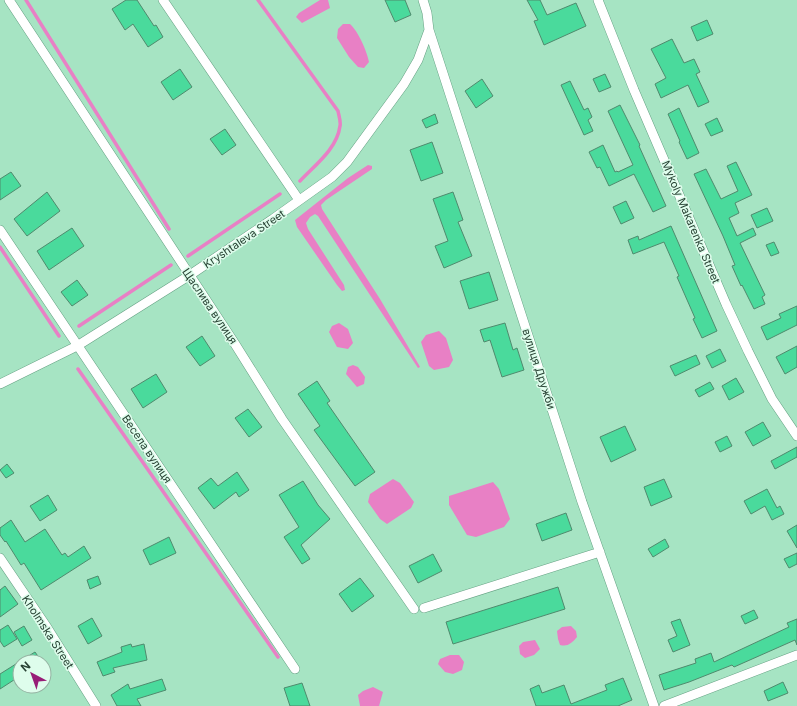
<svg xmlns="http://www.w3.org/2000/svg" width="797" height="706" viewBox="0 0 797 706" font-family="Inter,sans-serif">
<rect width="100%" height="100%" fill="#a6e4c3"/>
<path fill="#e880c5" d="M320,0H328L330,8L302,23L296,17L299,13Z
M343,24H350C358,31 367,51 369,62L364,68L358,67L349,57L337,38L338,29Z
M368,165L372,166V169L326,200L321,205L322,209L380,299L419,365L420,367L418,368L318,216L315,214L310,217L306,223L308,229L344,285L345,290L342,291L337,285L297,227L295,220L348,178Z
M339,323L348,329L353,343L348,349L337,347L329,332L332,326Z
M439,331L446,338L453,360L449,367L434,370L429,366L421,342L426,335Z
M353,365L358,367L365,377L364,384L357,387L346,374L348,367Z
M393,479L400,483L414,502L411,508L387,524L380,519L368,502L370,494Z
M493,482L499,489L510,519L504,527L476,537L467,535L449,505V496Z
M571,626L576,631L577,637C572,643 568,647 560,645L558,639L557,631L562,627Z
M535,640L540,649L534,655L525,658L520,654L519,646L523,642Z
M450,655H459L464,662L462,670L453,674L445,672L438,664L440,659Z
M373,687L383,692L379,706H360L358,695L363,691Z"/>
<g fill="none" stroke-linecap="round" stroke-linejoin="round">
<path stroke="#e880c5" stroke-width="3.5" d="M26,0L169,229
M258,0L338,111C339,116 341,122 340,126C337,149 315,165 300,181
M0,247L59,336
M188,256L280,194
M79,326L171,265
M78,369L278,657"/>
</g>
<path fill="#4ada9c" stroke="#4f8a6d" d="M126,0H137L154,26L156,25L163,37L148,47L133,24L125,30L112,9Z
M385,0H405L411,15L395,22Z
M527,0H540L547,15L576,3L586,26L544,45L534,21L538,20Z
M707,20L713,34L697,41L691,27Z
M672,39L684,63L694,59L700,72L696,74L709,102L698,107L688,85L661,98L655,84L666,78L651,49Z
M180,69L192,87L173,100L161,82Z
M605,74L611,87L599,92L593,79Z
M482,79L493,96L476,108L465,91Z
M570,81L584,110L588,108L592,117L588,120L593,131L584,135L561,85Z
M620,105L640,145L639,146L666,206L653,212L634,174L609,186L600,167L597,168L589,152L603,145L615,172L617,171L618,172L633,165L608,111Z
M679,108L699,153L687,159L679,142L680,141L668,114Z
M435,114L438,123L426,128L422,120Z
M717,118L723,131L711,136L705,124Z
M225,129L236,145L222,155L210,139Z
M432,142L443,173L421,181L410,150Z
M736,162L752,195L735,203L739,213L729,218L737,236L753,228L756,235L740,243L765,295L762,297L765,304L754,309L742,285L741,286L732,266L735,265L723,236L694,174L706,169L721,199L738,191L727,166Z
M11,172L21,186L0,200V179Z
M47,192L60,211L27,236L14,219Z
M453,192L463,220L458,222L472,256L444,268L435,246L448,241L433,199Z
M626,201L634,218L621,224L613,207Z
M767,208L773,221L757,228L751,215Z
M671,226L717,331L702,338L693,319L695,318L677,277L679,276L664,242L633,254L628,240L638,236L639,240Z
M72,228L84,246L49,270L37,251Z
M774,242L779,253L771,256L766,245Z
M489,272L498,300L469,309L460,281Z
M77,280L88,295L72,306L61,292Z
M797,306V325L767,340L761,327L781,318L779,314Z
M505,323L513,350L517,348L524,370L502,377L490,340L484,342L480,330Z
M202,336L215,356L200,366L186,347Z
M797,346V367L785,374L776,357Z
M720,349L726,361L712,368L706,356Z
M696,355L700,364L675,376L670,366Z
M156,374L167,392L143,408L131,389Z
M736,378L744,392L729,400L722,386Z
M317,381L330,401L327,403L375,472L355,486L314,430L320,426L298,394Z
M710,382L714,389L699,397L695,390Z
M248,409L262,427L249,437L235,418Z
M763,422L771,436L753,446L745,432Z
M625,426L636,450L611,462L600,437Z
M727,436L732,446L720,452L715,442Z
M797,447V457L775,469L771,461Z
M7,464L14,473L6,478L0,470Z
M237,472L249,490L239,497L236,492L214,509L198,488L211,478L218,486Z
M664,479L672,497L651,506L644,487Z
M303,481L318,505L330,519L301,545L310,559L302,564L284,537L299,527L279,495Z
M767,489L777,508L780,506L784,514L772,520L765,506L751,514L744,501Z
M48,495L57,510L40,521L30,506Z
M566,513L572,530L542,541L536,524Z
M11,520L25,542L45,529L62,555L65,553L68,557L84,546L91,558L41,590L24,563L21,565L6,541L5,542L0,535V528Z
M797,525V548L787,531Z
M169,537L176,553L150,565L143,550Z
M665,539L669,547L653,557L648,549Z
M797,553V564L789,568L784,559Z
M433,554L442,571L418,583L409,566Z
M98,576L101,584L90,589L87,580Z
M360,578L374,596L352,612L339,594Z
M5,586L18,604L0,617V590Z
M558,587L565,609L453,644L446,622Z
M754,610L758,618L745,624L741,616Z
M92,618L102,636L88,644L78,626Z
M680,619L690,645L673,652L668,640L677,636L671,622Z
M797,619V645L795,640L734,667L732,665L689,682L664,690L659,675L696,663L695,659L711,653L714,662L789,627L787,623Z
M8,625L17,639L4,647L0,641V630Z
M24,626L32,640L22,646L14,632Z
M131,644L132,647L144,644L147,660L113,668L115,672L103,676L97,662L122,652L121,647Z
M35,652L42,662H20V676L0,689V674Z
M623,678L632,700L618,706H536L530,689L539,685L542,693L564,685L571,704L607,690L605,685Z
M162,679L166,690L137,699L141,706H117L111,695L128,684L130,689Z
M783,682L788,693L768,701L764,691Z
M302,683L310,706H290L284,688Z"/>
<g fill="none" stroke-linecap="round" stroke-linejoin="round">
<defs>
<path id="street" d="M9,0L235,344L282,419L414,609
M163,0L299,200
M423,0L427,13L429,30L582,502L654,706
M598,0L634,90L726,304L748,351L772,399L797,436
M0,230L295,669
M0,384L77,346L190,275L273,219L332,177L347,162L404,84L418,60L429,30
M0,558L46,626L96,706
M424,608L600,552
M664,706L797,655"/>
</defs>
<use href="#street" stroke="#65a183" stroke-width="10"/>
<use href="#street" stroke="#fff" stroke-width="9"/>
</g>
<g text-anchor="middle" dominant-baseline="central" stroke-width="3" stroke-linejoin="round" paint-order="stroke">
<g font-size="11" fill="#284234" stroke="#defdec">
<text transform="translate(691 222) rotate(67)">Mykoly Makarenka Street</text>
<text transform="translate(244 239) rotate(-34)">Kryshtaleva Street</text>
<text transform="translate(210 306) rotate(56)">Щаслива вулиця</text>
<text transform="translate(539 369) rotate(72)">вулиця Дружби</text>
<text transform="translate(147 449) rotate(56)">Весела вулиця</text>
<text transform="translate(48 632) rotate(57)">Kholmska Street</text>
</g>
</g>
<g transform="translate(32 674) rotate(319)"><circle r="19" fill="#defdec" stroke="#95b2a2"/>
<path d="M0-3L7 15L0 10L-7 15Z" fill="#971d77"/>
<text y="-6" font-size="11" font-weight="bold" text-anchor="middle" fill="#284234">N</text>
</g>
</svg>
